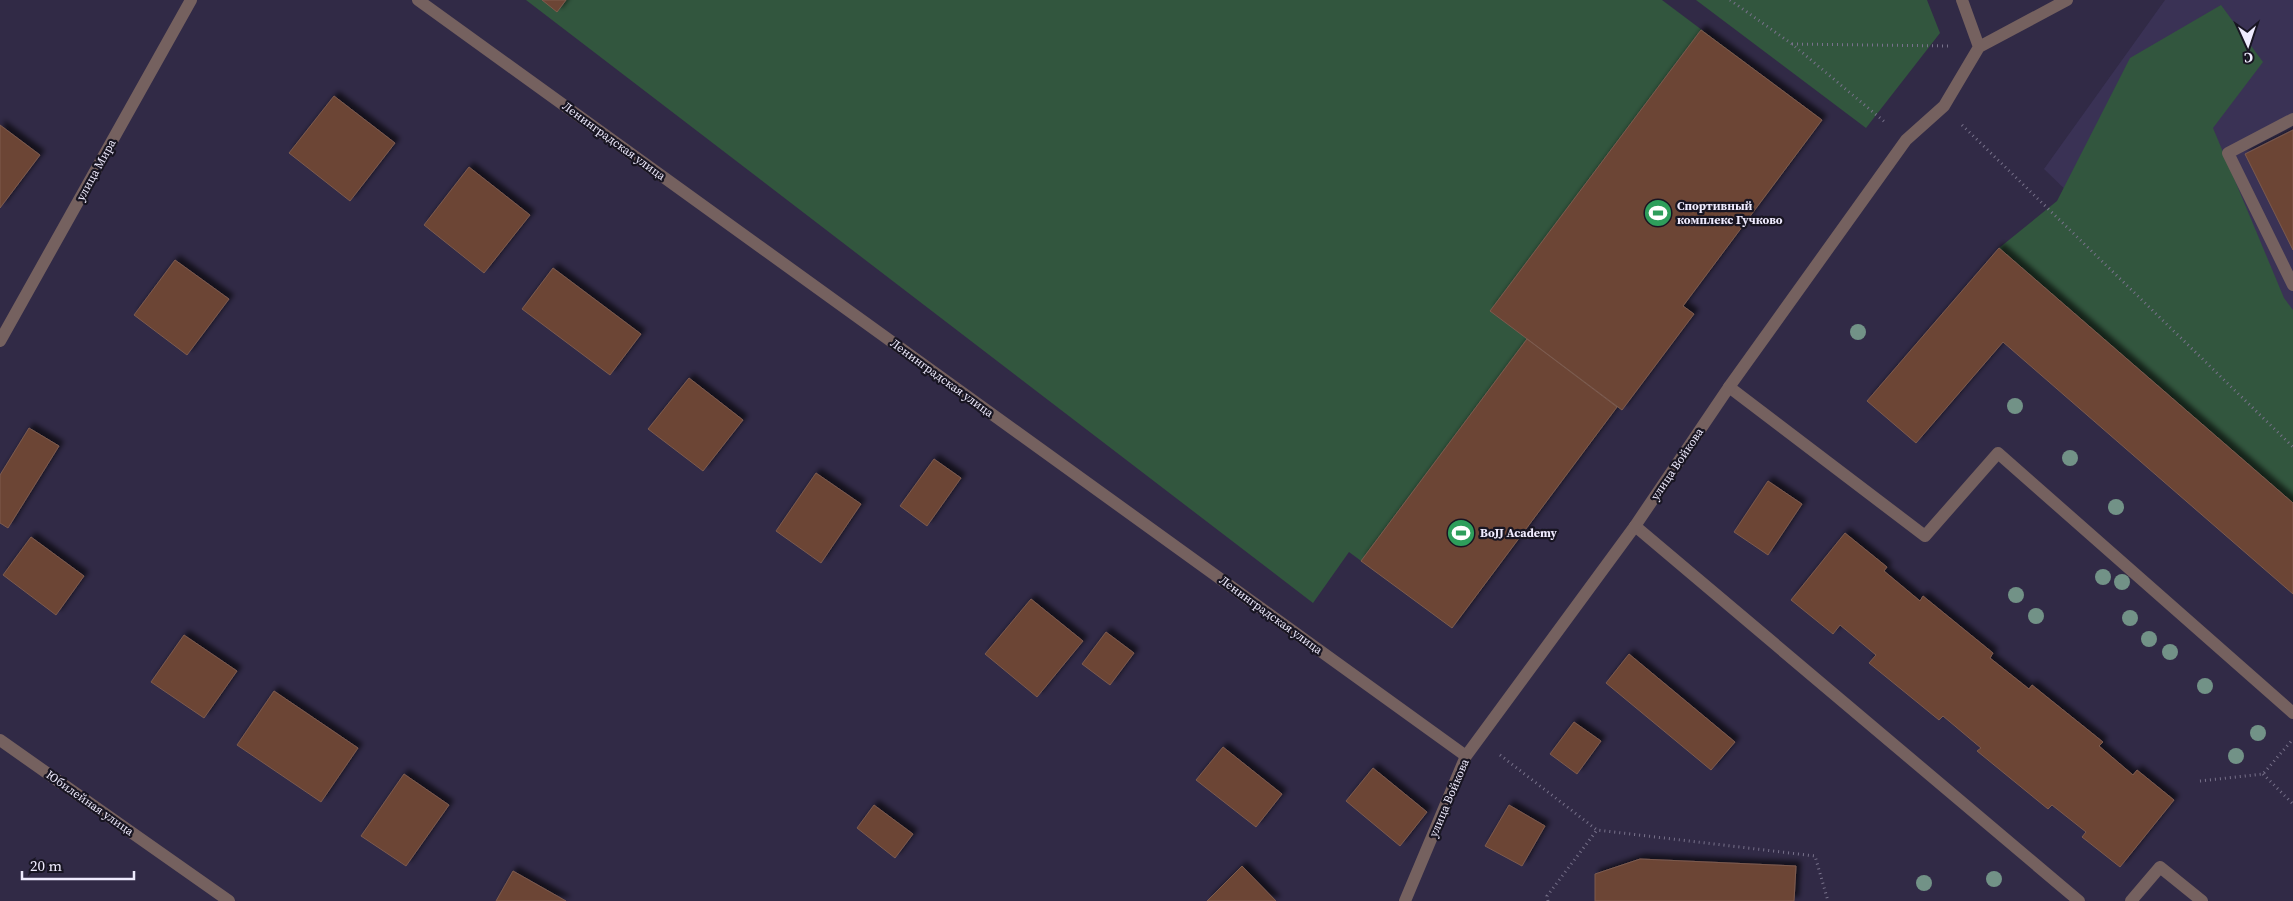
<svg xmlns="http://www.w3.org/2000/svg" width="2293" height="901" viewBox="0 0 2293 901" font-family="'Source Serif 4',serif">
<defs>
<filter id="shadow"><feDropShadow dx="4.5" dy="-4.5" stdDeviation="2.5" flood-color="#0009"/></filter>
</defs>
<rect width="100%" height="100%" fill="#312a46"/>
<path fill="#3a3255" d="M2165,0H2293V410L2044,169Z"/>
<path fill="#32563e" d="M526,0H1662L1822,120L1683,306L1622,410L1617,407L1452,628L1349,552L1313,603Z
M1696,0H1927L1940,33L1866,128Z
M2221,5L2263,62L2213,128L2284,298L2293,310V503L1999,248L2057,201L2130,58Z"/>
<path fill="#6c4435" stroke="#7d5b4e" filter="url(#shadow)" d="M542,0H566L557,12Z
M1701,30L1822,120L1683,306L1694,314L1622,410L1490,311Z
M334,96L395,143L350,201L289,153Z
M0,125L40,155L0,208Z
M2293,130V250L2245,154Z
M469,167L530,215L484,273L424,225Z
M1999,248L2293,503V594L2003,342L1916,443L1867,401Z
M175,260L229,299L187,355L134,315Z
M553,268L641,334L610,375L522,309Z
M1527,339L1617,407L1452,628L1361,561Z
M689,378L743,420L703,471L648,429Z
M29,428L59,446L8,528L0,523V475Z
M934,459L961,478L927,526L900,506Z
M816,473L861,504L821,563L776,531Z
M1768,481L1802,504L1768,555L1734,532Z
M1845,533L1887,567L1884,571L1920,601L1923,596L1993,653L1990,658L2029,689L2032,685L2103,742L2099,746L2133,775L2137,770L2174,800L2120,867L2082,837L2086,832L2052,805L2048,809L1977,751L1981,748L1943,716L1939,720L1869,663L1876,655L1840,625L1833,634L1791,600Z
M31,537L84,576L56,615L3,575Z
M1031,599L1083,641L1037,697L985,654Z
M1106,632L1134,653L1110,685L1082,664Z
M184,635L237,671L204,718L151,682Z
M1629,654L1735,742L1711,770L1606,683Z
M274,691L358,748L321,802L237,745Z
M1574,722L1601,741L1577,774L1550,754Z
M1223,747L1282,794L1256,827L1196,780Z
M1373,768L1427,812L1400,846L1346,801Z
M404,774L449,805L406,866L361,836Z
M874,805L913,834L895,858L857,828Z
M1509,805L1545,826L1522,866L1485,846Z
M1640,859L1796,866L1794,901H1595V874Z
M1242,866L1276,901H1207Z
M513,871L566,901H496Z"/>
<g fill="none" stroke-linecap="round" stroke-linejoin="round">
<path stroke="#78728b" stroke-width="3" stroke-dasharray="1 4" stroke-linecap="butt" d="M1730,0L1792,44L1886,123
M1792,44L1949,46
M1962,125L2293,447
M1500,755L1597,830L1815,856L1828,901
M2263,774L2293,804
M2200,781L2263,774L2293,739
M1548,901L1547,896L1597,830"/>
<path stroke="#75615f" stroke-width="12" d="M2293,119L2228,153L2293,285
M1729,387L1925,536L1998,453L2293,713
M1635,526L2079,901
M2131,901L2160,867L2202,901"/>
<path stroke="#75615f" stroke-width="12" d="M418,0L1466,756
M1962,0L1979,47L2067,0
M1405,901L1466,756L1635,526L1729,387L1906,140L1944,106L1979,47"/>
<path stroke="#75615f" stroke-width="12" d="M0,341L191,0
M0,740L229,901"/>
</g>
<g fill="#729287">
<circle cx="1858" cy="332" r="8"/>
<circle cx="2015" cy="406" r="8"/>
<circle cx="2070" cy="458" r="8"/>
<circle cx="2116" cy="507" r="8"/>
<circle cx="2103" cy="577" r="8"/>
<circle cx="2122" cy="582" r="8"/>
<circle cx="2016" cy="595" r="8"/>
<circle cx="2036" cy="616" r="8"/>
<circle cx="2130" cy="618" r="8"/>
<circle cx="2149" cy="639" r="8"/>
<circle cx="2170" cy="652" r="8"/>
<circle cx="2205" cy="686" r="8"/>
<circle cx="2258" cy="733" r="8"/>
<circle cx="2236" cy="756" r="8"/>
<circle cx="1994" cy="879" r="8"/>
<circle cx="1924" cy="883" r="8"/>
</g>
<defs>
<symbol id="stadium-disc" viewBox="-11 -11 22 22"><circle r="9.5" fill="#2e9e5b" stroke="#181522"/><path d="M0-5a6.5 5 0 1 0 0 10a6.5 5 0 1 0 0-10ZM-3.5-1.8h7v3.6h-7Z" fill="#fff"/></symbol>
</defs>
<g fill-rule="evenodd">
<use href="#stadium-disc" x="1642" y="197" width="32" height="32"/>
<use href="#stadium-disc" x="1445" y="517" width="32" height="32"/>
</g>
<g text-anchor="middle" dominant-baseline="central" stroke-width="4.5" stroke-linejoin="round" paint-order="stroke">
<g font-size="12" fill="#efebfe" stroke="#181522">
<text transform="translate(614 141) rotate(36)">Ленинградская улица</text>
<text transform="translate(96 170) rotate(-61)">улица Мира</text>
<text transform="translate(942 378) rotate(36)">Ленинградская улица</text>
<text transform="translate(1677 464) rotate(-56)">улица Войкова</text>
<text transform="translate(1271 615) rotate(36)">Ленинградская улица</text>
<text transform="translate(1449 798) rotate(-67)">улица Войкова</text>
<text transform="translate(90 803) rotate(35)">Юбилейная улица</text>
</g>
<g font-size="12" font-weight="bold" fill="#efebfe" stroke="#181522" text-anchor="start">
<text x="1677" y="206">Спортивный<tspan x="1677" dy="14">комплекс Гучково</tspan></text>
<text x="1480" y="533">BoJJ Academy</text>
</g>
</g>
<g transform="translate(2248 45) rotate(177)" stroke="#181522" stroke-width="4" paint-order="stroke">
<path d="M0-4L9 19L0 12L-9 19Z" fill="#efebfe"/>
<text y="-8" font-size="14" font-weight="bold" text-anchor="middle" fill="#efebfe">С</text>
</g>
<path d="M22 871v8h112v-8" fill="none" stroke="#efebfe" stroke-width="2.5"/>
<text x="30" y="871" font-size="15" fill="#efebfe" stroke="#181522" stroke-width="4" paint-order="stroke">20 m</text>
</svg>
